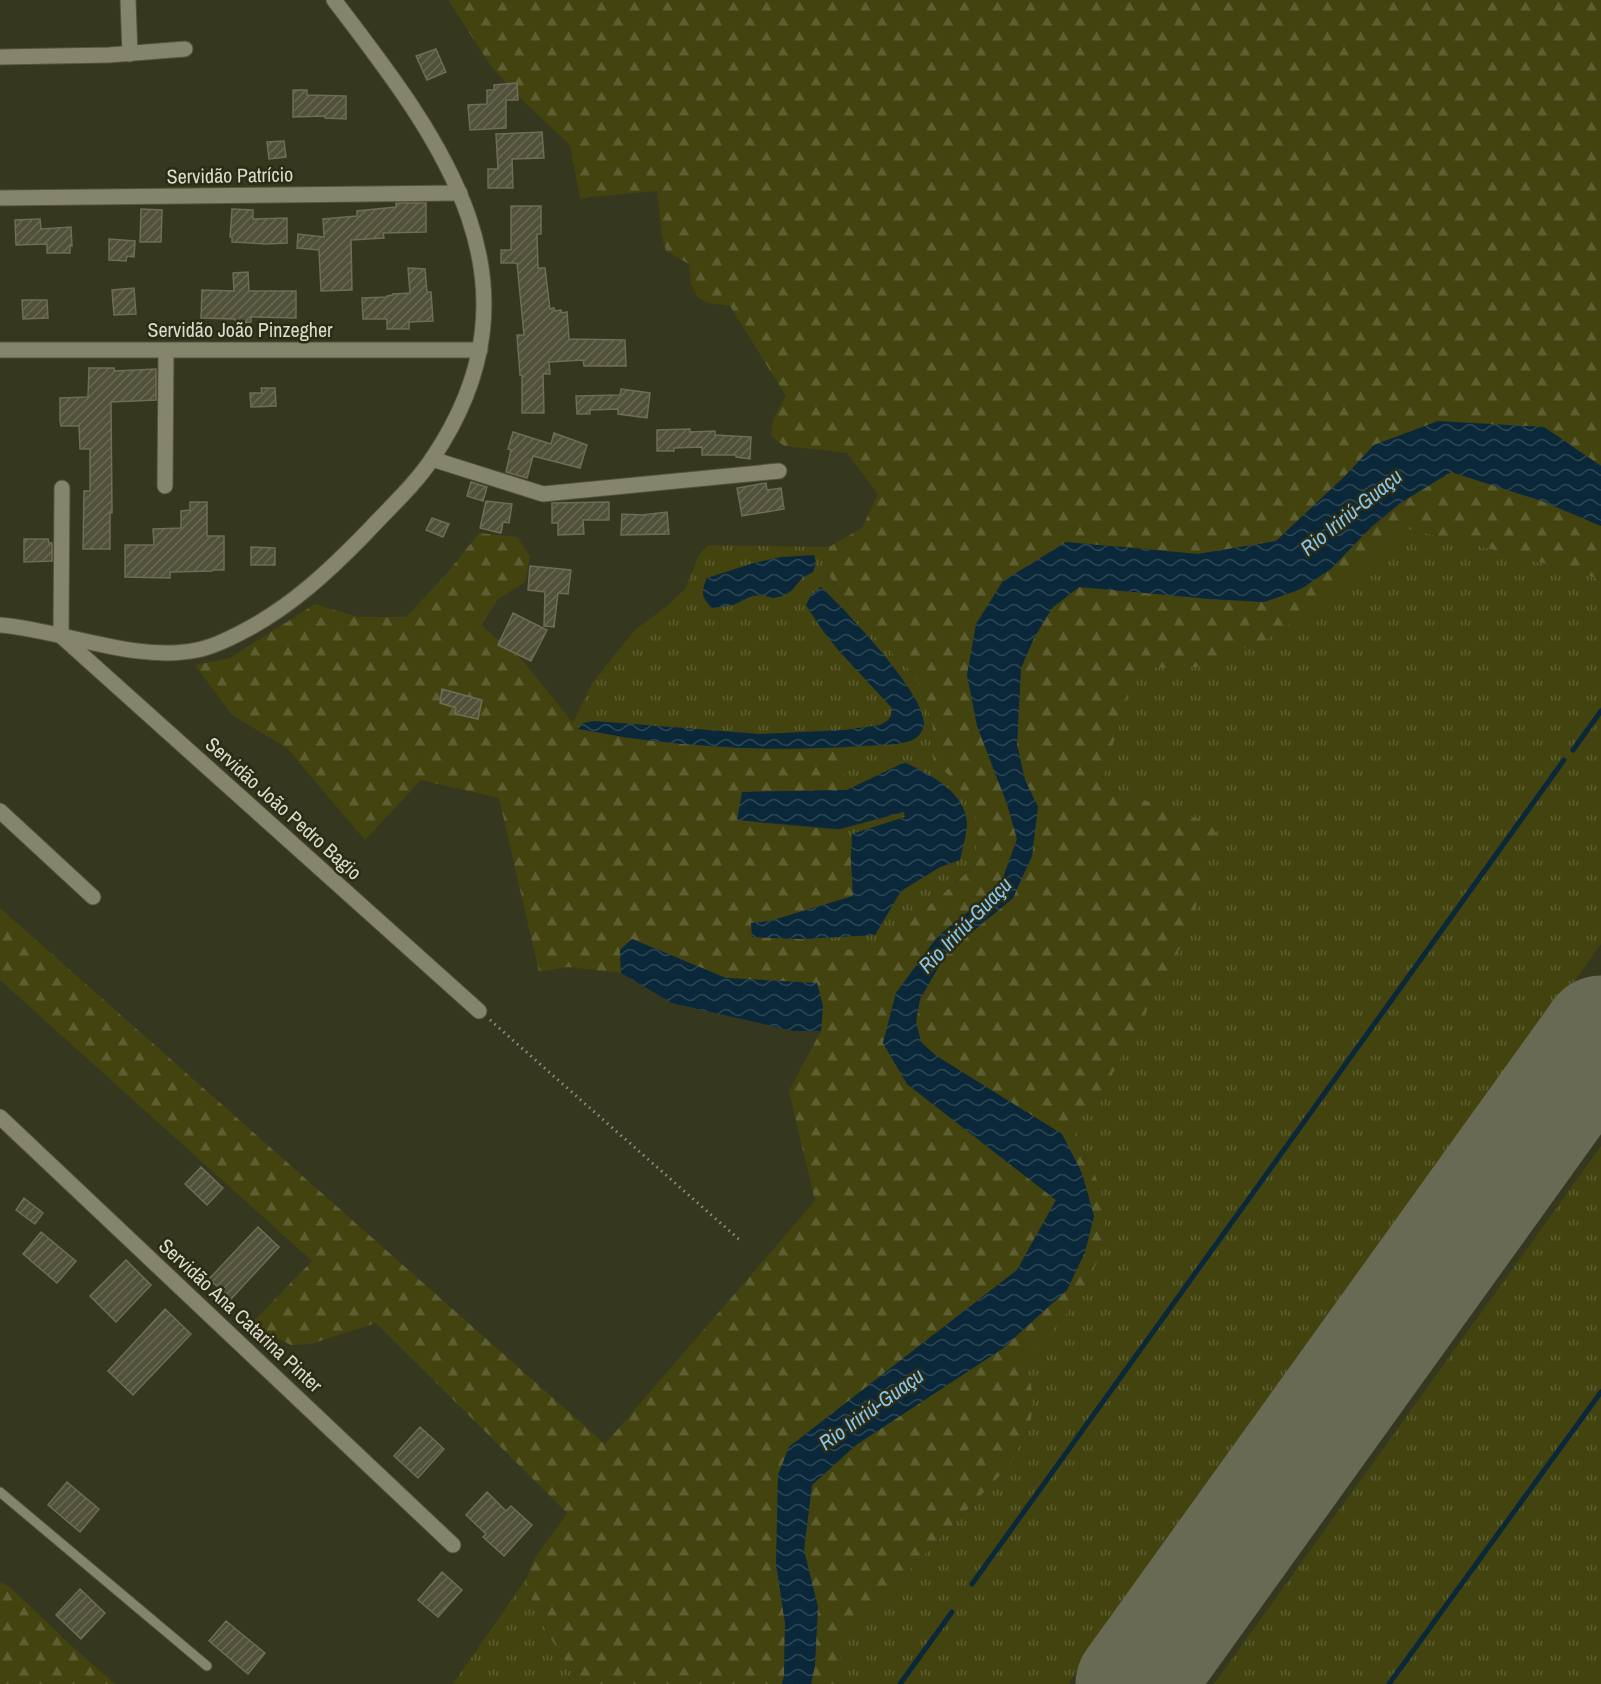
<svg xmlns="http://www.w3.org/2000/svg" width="1601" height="1684" viewBox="0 0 1601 1684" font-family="'Archivo Narrow',sans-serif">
<defs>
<pattern id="grass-tufts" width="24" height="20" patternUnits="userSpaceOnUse" patternTransform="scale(1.5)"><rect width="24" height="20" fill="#42430f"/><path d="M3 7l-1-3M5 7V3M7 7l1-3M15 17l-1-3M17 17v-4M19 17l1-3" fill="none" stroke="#5d5e31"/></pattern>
<pattern id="forest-firs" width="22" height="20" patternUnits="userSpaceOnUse" patternTransform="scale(1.5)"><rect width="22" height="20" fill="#42430f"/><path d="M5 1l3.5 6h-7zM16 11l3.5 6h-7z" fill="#5d5e31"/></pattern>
<pattern id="water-waves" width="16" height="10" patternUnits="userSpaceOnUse" patternTransform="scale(1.5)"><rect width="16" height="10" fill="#0a2839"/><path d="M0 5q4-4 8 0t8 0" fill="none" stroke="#2d4754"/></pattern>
<pattern id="building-hatch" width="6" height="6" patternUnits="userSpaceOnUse" patternTransform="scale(1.5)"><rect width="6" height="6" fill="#505138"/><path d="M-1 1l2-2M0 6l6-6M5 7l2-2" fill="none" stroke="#696954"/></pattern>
</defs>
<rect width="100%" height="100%" fill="#36371f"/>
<path fill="url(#grass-tufts)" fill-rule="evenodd" d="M1408,529L1472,544L1601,579V944L1068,1684H835C838,1661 841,1647 854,1628L1009,1466L1030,1425L1031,1384L1021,1360L1060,1322L1076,1298L1096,1265L1093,1171L1078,1141L1076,1129L1081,1116L1098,1101L1217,826L1101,785L1136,667H1198L1265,640L1308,612L1350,580Z
M708,545L829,547L828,575L859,621L913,673L925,695L933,728L931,749L934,760L955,781L975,812L978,840L973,866L937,899L877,943L859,949L830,950L801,939L875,935L901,891L940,867L960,860L901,764L847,790L841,747L901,743L913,740L902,679L845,610L821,587L806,605L823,631L840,652L893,708L891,715L887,721L880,725L844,730L760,734L594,721L583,723L578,729L573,723L592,683L635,630L667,606L685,589L699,555ZM814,556L813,572L802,578L792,590L773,598L762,595L751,596L743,567L766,560Z
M904,812L905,817L852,834L851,859L839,830Z
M1601,1146V1684H1214Z
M528,1576C529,1583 529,1592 532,1599C542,1630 563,1658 582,1684H453Z"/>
<path fill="url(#forest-firs)" d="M448,0H1601V466L1544,427L1374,445L1344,477L1276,541L1198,554L1119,546L1003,581L1007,804L1017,839L1000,886L938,936L896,993L883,1043L907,1084L1056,1200L1017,1270L789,1447L776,1564L785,1623L784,1676L782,1684H582C564,1660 526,1607 528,1577C530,1558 557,1530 567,1513L376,1323L311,1344L291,1345L250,1325L312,1261L0,980V908L605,1444L815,1201L789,1091L821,1031L817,983L726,978L632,939L620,950L621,973L568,967L539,972L499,798L421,780L365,840L287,748L232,715L195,665L230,658L315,604L358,617H406L449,571L479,533L517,537L530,556L525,582L498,599L481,625L523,661L578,729L654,741L749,748L841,747L847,790L743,792L760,823L839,830L851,859L853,896L770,921L751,923L752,937L801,939L830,950L859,949L877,943L937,899L973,867L978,840L975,812L955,781L934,761L931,749L933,728L925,695L913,673L859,621L828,574L829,547L862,528L878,494L847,453L784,446L771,436L773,419L786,396L730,306L709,303L698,298L691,284L689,264L666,251L662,237L657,191L580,198L570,145L524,102L491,66Z
M1451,472L1542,501L1601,526V579L1472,544L1408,529L1350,580L1308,612L1265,640L1198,667L1136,668L1101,785L1218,826L1189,931L1098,1101C1089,1109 1077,1117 1077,1130C1076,1144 1086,1157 1092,1168C1102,1190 1108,1211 1104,1235C1100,1266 1080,1297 1061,1321C1049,1335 1034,1347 1021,1360L1031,1384L1033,1405L1030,1425L1009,1466L854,1628C841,1647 838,1661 835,1684H811L815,1665L804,1550L812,1485L856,1445L1002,1349L1067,1290L1085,1252L1094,1216L1062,1134L935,1055L921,1042L916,1022L920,999L946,954L1013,898L1038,807L1025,780L1017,745L1021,668L1034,638L1052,608L1079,587L1211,599L1264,602L1301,589L1401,503Z
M0,1582L10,1587L75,1649L115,1684H0Z"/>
<path fill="url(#water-waves)" d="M1438,421L1544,427L1601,466V526L1542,501L1451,472L1400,503L1372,526L1331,569L1301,589L1264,602L1211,599L1079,587L1052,608L1034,638L1021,668L1017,745L1025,780L1038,807L1032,856L1013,898L946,954L920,999L916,1022L921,1042L935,1055L1062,1134L1082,1173L1094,1216L1085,1252L1067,1290L1002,1349L856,1445L812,1485L804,1550L818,1607L815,1665L811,1684H782L784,1676L785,1623L776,1564L778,1475L789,1447L1017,1270L1056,1200L907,1084L883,1043L896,993L938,936L1000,886L1017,839L1007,804L977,726L967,675L976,624L1003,581L1066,542L1198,554L1276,541L1344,477L1374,445Z
M814,555L816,563L813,572L802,578L792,590L783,596L773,598L762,595L752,596L733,605L712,608C701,597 701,591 707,578L754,563L781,557Z
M821,587C845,610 925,693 924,724C923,732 917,739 910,741C895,746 876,745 860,746C792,751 722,749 655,741C629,739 604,733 578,729L583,723L594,721L760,734L844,730L880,725L887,721L891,716L892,708L840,652L823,631L806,605L811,595Z
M906,763C931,775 965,792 967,823C967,835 962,849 960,860L940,867L901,891L875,935L801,939L752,937L751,923L770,921L853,896L851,859L852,834L905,817L904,812L839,829L737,820L742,792L847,790L901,764Z
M632,939L726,978L817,983L823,1006L821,1031H794L672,1003L621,973L620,950Z"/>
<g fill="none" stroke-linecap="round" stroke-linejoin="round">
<path stroke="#0a2839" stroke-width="5" d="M1573,750L1601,711
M972,1584L1564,760
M900,1684L952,1612
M1389,1684L1601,1392"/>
<path stroke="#696a54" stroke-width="117" d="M1134,1684L1601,1034"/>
</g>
<path fill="url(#building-hatch)" stroke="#6d6e54" stroke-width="1.5" d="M436,49L446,72L427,80L416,56Z
M517,83L518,100H506V128L470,130L468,105L487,104V90H494V85Z
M293,90H307V95L346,96V119L325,118V116L293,117Z
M542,132L544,158L512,159L513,188H488V169H498L496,134Z
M284,141L286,157L269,159L267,142Z
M396,203H426V232L383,233L384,238L351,240L352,290L321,291L319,250L297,248L298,234L324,237L323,219L357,216V211L396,207Z
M511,206H541V234H537L538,268H545L550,309L554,308L555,311L561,310L562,313L567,312L569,339L625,340L626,366H584L583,360L549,362L550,374H543L544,413H522V375H520L517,335H524L517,263H501V250H511Z
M141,209L162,210L161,242H140Z
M232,209L253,210V219L287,218V243L267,244L232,242V237H230Z
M40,219L41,229L71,227L72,246H70V253H47V244L16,245L15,220Z
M109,239L135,241L134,257L127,256L126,261L109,260Z
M408,268L425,269L427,292H431L433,321L409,322V329H387V319H363L362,298L387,297V296L393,295V294L410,293Z
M248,272L249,291H296V318L251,317V322L236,323L235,319L201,318L202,290L234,291L233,273Z
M134,288L136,314L114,315L112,290Z
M22,300H47L48,318L23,319Z
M89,368H114L115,371L156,369V400L111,402L112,513H110V549H83L84,491H90V449H80L79,426H61L60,421V398L88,397Z
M261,388H275L276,406L251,407L250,393H262Z
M621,389L650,393L647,418L618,414V409L590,410V414H577L576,396L620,395Z
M690,429V432L715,431V435L751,437L750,459L736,457V455H702V447L674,448V451H657V430Z
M513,432L551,444L554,433L587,445L580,468L533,456L527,478L506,472L511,450L508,449Z
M471,482L487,487L483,501L467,496Z
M766,483L767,490L781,488L784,509L742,516L737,488Z
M486,501L512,504L509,523L503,522L501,533L480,528Z
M190,502H207V536H224V570H213L212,571L170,572V578L125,577V545H154L153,529L181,528V511L190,510Z
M609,502V520H583L584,534L558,535V523H552V503Z
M667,512L669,534L621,535L622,514L642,515Z
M432,518L449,524L443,537L426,530Z
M24,539H48L49,543H52V561L24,562Z
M251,547L275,548V565H251Z
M530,566L571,570L568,594L558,593L554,627L544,626L545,592L528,590Z
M513,613L547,630L531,661L498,645Z
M442,689L482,700L478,719L455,714L456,708L440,703Z
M201,1167L223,1188L207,1205L185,1184Z
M24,1198L43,1213L35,1224L16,1210Z
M258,1227L279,1247L231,1299L209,1279Z
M41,1232L76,1261L57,1283L23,1254Z
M126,1260L151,1285L116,1322L90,1296Z
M165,1309L191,1334L133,1395L108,1371Z
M420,1427L444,1449L418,1478L394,1456Z
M67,1482L99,1509L80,1532L48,1505Z
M487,1492L506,1511L511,1506L532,1525L504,1556L483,1537L486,1534L466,1515Z
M442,1572L462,1590L438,1617L418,1600Z
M80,1589L105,1613L81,1639L56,1615Z
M226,1621L265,1653L248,1674L209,1641Z"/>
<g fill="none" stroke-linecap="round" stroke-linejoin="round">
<defs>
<path id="service" d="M0,1492L207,1666"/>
<path id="minor" d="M128,0L130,54
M0,57L109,55L185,49
M0,198L460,193
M0,350H480
M432,459L543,494L779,471
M165,486L166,350
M62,488L61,636L479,1011
M0,811L93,897
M0,1117L453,1545"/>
<path id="tertiary" d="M0,625C62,630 136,663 197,650C213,647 229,639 244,631C292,606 330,570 367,532C389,508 414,486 432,459C551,283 443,142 334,0"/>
</defs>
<use href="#service" stroke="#53533f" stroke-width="11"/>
<use href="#minor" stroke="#53533f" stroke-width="17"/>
<use href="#tertiary" stroke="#53533f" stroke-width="17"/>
<path stroke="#90917e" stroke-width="3" stroke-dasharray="1.5 4.5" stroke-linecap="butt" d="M490,1020L742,1242"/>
<use href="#service" stroke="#84856b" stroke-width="9"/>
<use href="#minor" stroke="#84856b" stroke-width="15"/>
<use href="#tertiary" stroke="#84856b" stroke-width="15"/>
</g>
<g text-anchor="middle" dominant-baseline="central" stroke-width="5" stroke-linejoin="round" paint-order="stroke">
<g font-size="20" fill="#dcdcce" stroke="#2c2c15">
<text transform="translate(230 175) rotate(-1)">Servidão Patrício</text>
<text x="240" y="329">Servidão João Pinzegher</text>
<text transform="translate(284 808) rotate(42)">Servidão João Pedro Bagio</text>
<text transform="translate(241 1315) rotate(43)">Servidão Ana Catarina Pinter</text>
</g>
<g font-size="21" font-style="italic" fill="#86c7f1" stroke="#2c2c15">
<text transform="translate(1351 512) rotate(-39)">Rio Iririú-Guaçu</text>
<text transform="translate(965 925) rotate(-46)">Rio Iririú-Guaçu</text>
<text transform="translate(871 1409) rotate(-36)">Rio Iririú-Guaçu</text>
</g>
</g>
</svg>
